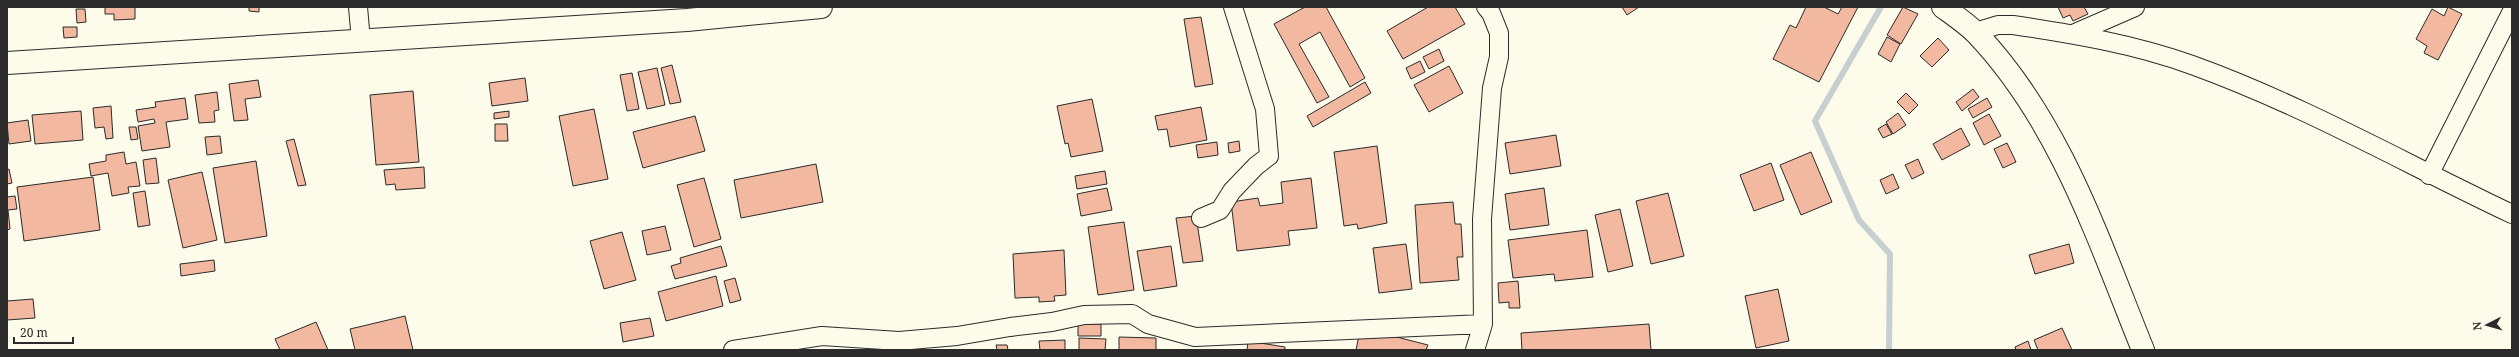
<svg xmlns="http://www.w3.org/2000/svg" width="2519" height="357" viewBox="0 0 2519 357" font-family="'Noto Serif',serif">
<rect width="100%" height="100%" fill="#fdfbea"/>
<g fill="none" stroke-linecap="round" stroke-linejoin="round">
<path stroke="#c7d0d0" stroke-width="6" d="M1881,7L1815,121L1859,220L1890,254L1889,350"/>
</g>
<path fill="#f2b8a0" stroke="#2b2b2b" d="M105,7H135V19L114,20V14H105Z
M249,7H259V12L249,11Z
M1305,7H1326L1365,78L1350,87L1320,32L1299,44L1329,97L1317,103L1274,24Z
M1428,7H1455L1465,24L1403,59L1387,31Z
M1622,7H1639L1627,15Z
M1806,7H1824L1838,14L1842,7H1858L1819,82L1773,59L1790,25L1796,28Z
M1903,7L1918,14L1901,44L1887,35Z
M2058,7H2084L2088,14L2073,21L2070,15L2063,18Z
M2448,7L2462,14L2438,60L2424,53L2427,46L2416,39L2432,9L2444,16Z
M76,9H85L86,22L77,23Z
M1201,17L1213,84L1195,87L1184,19Z
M63,27H77V37L64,38Z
M1887,37L1900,44L1891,62L1878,54Z
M1938,38L1949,50L1932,67L1920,56Z
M1439,49L1444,61L1429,69L1423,57Z
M1420,61L1425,72L1411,79L1406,68Z
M672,65L681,102L670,104L661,68Z
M1449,66L1463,93L1429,112L1414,85Z
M657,68L665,105L647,109L638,72Z
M632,73L639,109L627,111L620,75Z
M525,78L528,101L492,106L489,83Z
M258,80L261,97L245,99L248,120L234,121L229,84Z
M1365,82L1371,93L1313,127L1307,116Z
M1973,89L1979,97L1962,111L1956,102Z
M413,91L419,162L376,165L370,95Z
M217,92L219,110L214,111L215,122L199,123L195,95Z
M1906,93L1918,105L1909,114L1897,102Z
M185,98L188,119L166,122L170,147L142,151L138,126L155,123L154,119L138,122L136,110L156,107L155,102Z
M1987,98L1992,107L1973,118L1968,109Z
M1092,99L1103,151L1071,157L1068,143L1065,144L1057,106Z
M111,106L113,138L106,139L104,127L95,128L93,108Z
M1201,107L1207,140L1170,147L1167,129L1158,130L1155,116Z
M594,109L608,179L573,186L559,116Z
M81,111L83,140L35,144L32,115Z
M509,111V117L494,119V113Z
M1898,113L1906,125L1893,134L1886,122Z
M1989,114L2001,136L1984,145L1973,123Z
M695,116L705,151L643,168L633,132Z
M28,120L31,141L9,144L7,123Z
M495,124H507L508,141H495Z
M1886,124L1892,134L1883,138L1878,129Z
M129,127H136L138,139L131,140Z
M1961,128L1970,145L1942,160L1933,144Z
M1556,135L1561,166L1510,174L1505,143Z
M220,136L222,153L207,155L205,137Z
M294,139L306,185L298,186L286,141Z
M1239,141L1240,151L1229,153L1228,143Z
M1217,142L1218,155L1198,158L1196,145Z
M2007,143L2016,162L2003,168L1994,149Z
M1377,146L1387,223L1358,229L1357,224L1344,226L1334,152Z
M124,152L126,164L136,162L140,186L128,187L129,193L112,196L108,173L91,176L89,164L106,161V155Z
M1811,152L1832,202L1801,215L1780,165Z
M156,158L159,183L146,184L143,160Z
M1918,159L1924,173L1912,179L1905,165Z
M256,161L267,236L225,243L213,168Z
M1771,163L1784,200L1754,211L1740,175Z
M816,164L823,202L741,218L734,180Z
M424,167L425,188L396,190L395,184L386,185L384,170Z
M9,169L12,183L7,184V170Z
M1105,171L1107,184L1077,189L1075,176Z
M202,172L217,240L183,248L168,180Z
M1893,174L1899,188L1886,194L1880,180Z
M93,177L100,230L24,241L17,187Z
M704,178L721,239L694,247L677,185Z
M1311,178L1317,228L1288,231L1290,245L1237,251L1231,202L1258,198L1260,206L1283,203L1281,182Z
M1107,188L1112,210L1081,216L1077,194Z
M1544,188L1549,225L1510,230L1505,194Z
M145,191L150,225L138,227L133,193Z
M1668,193L1684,256L1651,264L1636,201Z
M15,196L17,209L8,210L10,229L7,230V197Z
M1453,202L1455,224H1461L1463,257H1457L1459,280L1420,283L1415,205Z
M1620,209L1633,266L1608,272L1595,215Z
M1196,216L1203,261L1183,263L1176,218Z
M1124,222L1134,290L1098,295L1088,227Z
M665,226L671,250L647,255L642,231Z
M1587,230L1593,277L1555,281L1554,274L1513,278L1508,240Z
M622,232L636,280L604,289L590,241Z
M1406,244L1412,289L1379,293L1373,248Z
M2069,244L2074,263L2035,274L2029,255Z
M721,246L727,266L675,279L671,266L681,263L680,258Z
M1171,246L1177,286L1144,291L1137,251Z
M1064,250L1066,295L1054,296L1055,301L1039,302V297L1015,298L1013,254Z
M214,260L215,271L181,276L180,264Z
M716,276L723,306L666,321L658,292Z
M735,278L741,300L730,303L724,281Z
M1518,281L1520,308H1509V302L1499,303L1498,283Z
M1778,289L1789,341L1756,348L1745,296Z
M33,299L35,318L7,320V301Z
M405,316L413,350H355L350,329Z
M650,318L654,336L623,342L620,323Z
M316,322L328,350H280L275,339Z
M1078,324H1101V336H1078Z
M1649,324L1651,350H1522L1521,333Z
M2062,328L2072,350H2038L2034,340Z
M1377,332L1428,345L1426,350H1356L1359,335L1376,338Z
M1119,337L1156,338V350H1119Z
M1079,338L1106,339L1105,350H1079Z
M1065,340V350H1040L1039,341Z
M1248,341L1285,347V350H1247Z
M2028,341L2031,350H2016L2015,347Z
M996,345H1007L1008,350H997Z"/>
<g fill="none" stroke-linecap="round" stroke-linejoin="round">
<defs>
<path id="minor" d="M358,7L361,41
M1975,32L1998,25H2013C2073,34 2134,44 2192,65C2303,105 2406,164 2512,214
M2073,34L2135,7
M2429,175L2512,11
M1201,218L1220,210L1232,191L1256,166L1269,156L1265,109L1233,7
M733,350L822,336L899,341L957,336L1010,327L1052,322L1084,315L1132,314L1148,324L1195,337L1483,324
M1475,350L1483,324L1482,219L1492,88L1499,57V33L1491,13L1486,7"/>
<path id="secondary" d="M1943,7C1954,15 1966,23 1976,33C2060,121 2098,239 2143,350"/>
<path id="primary" d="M7,63L687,20L821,7"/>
</defs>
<use href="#minor" stroke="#2b2b2b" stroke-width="20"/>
<use href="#secondary" stroke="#2b2b2b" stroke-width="24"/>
<use href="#primary" stroke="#2b2b2b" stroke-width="24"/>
<use href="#minor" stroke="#fdfbea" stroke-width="18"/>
<use href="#secondary" stroke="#fdfbea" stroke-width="22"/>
<use href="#primary" stroke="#fdfbea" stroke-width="22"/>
</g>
<rect width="2519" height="357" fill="none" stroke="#2b2b2b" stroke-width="16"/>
<g transform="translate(2487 325) rotate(264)" stroke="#fdfbea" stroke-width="3" paint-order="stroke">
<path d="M0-3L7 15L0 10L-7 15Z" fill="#2b2b2b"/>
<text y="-6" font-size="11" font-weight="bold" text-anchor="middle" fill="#2b2b2b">N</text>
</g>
<path d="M14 337v6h59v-6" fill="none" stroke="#2b2b2b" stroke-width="2"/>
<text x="20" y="337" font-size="12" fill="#2b2b2b" stroke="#fdfbea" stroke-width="3" paint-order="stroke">20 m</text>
</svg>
